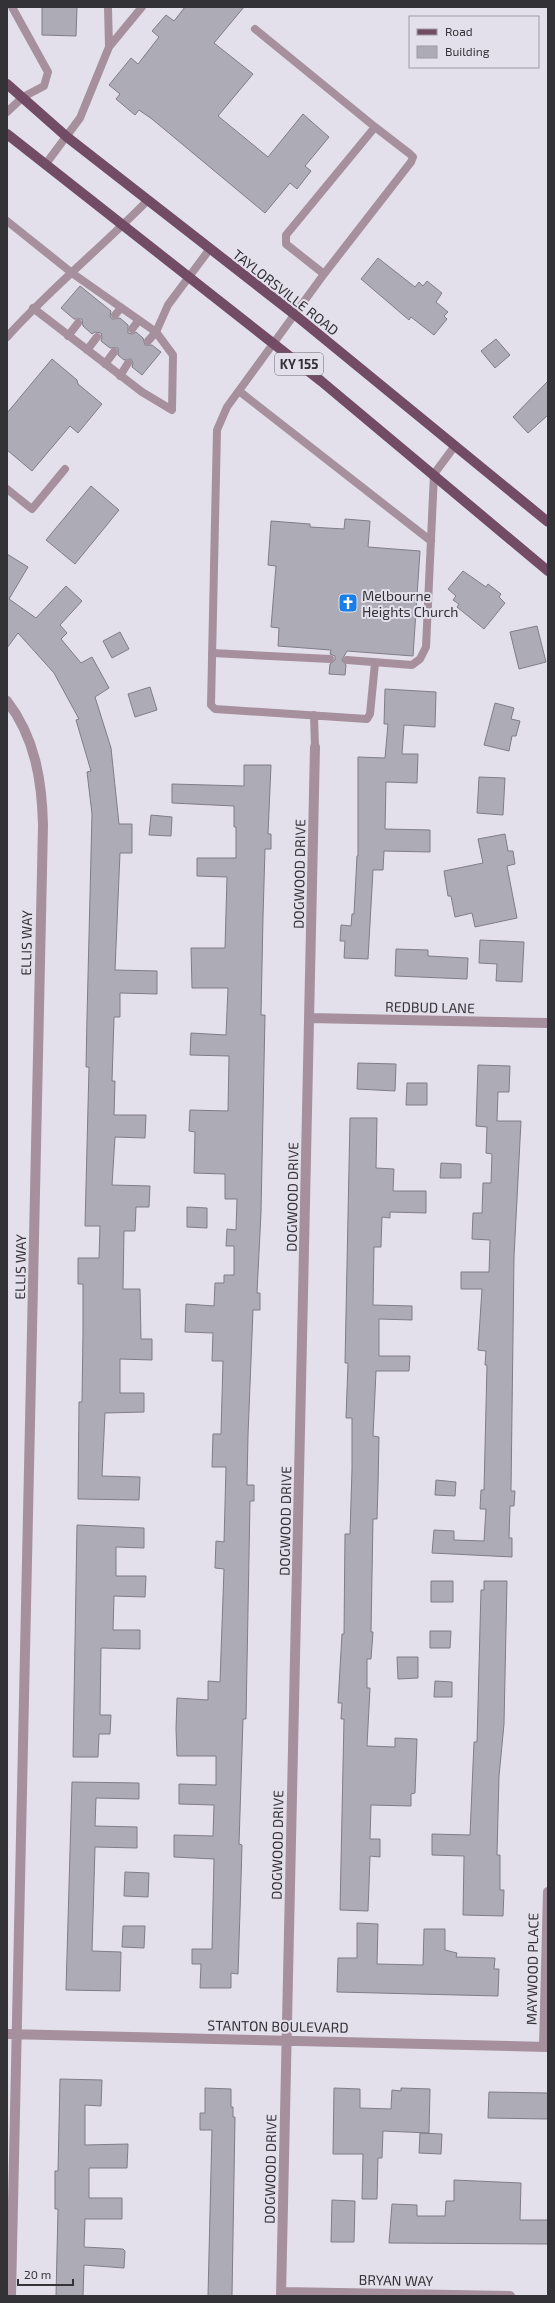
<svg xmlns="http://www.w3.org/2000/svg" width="555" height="2303" viewBox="0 0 555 2303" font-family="'Exo 2',sans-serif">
<rect width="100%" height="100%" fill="#e3e0ec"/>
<path fill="#adabb6" stroke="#7f7d87" d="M42,7H77L76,36L42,35Z
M185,7H244L214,43L253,74L218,116L268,157L303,114L329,137L305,166L311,171L297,189L290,183L265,213L152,119L139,110L135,115L116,99L120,94L109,85L131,58L138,64L159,37L152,31L166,15L174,21Z
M378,258L415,287L419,282L423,286L427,281L442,293L436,302L448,312L444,316L447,319L434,335L411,317L409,320L361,279Z
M80,286L111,311L110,316L112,319L120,318L128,325V333L132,334L136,332L143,338L145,345H152L161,352L142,375L132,367L133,363L131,359L124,360L118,355V348H110L101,341L102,337L101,333L95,332L92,334L83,326L82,319H74L61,308Z
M496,339L510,355L495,368L481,351Z
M52,359L77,380L78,384L102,404L78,433L70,426L32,471L7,450V413Z
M548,381V415L528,433L513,417Z
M91,486L119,510L75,564L46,540Z
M345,519L370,521L368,547L420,551L413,656L347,651L342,660L346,665L345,675L329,674L330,664L335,660V656L330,654L331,650L278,646L279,628L271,627L276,566L268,565L271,521L310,524V527L344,529Z
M7,554L28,567L9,599L36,618L66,586L82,601L60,625L67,633L61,639L81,663L92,657L109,688L95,697L111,748L119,824H132V853H120L115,970L157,971V994L120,993V1017H114L112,1081H115L114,1115H146L145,1138L115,1137L112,1185L150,1186L149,1207H136L135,1231H124L123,1289H140L141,1339H152V1360L120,1359V1393H144V1412L105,1413L102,1476L140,1477L139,1500L78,1499L79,1402H82L83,1333V1284H78V1258H99L100,1226H85L89,1067H86L87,1017L92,814L87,772L91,771L76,720L79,719L54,673L18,633L7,648Z
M463,571L486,587L488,584L501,594L499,597L505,603L484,629L457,607L459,604L453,600L456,596L448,589Z
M537,626L546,662L519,669L510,632Z
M120,632L129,649L112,658L103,641Z
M150,687L157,710L135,717L128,694Z
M385,689L436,692L435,727L404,725L402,754H418L417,783L386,782L385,829L430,830V852L384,851L383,870H373L368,959L344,958L345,941H340L341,925L351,926L352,914H354L357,856H358V757L385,758L388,724H384Z
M495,703L514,708L511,719L520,721L516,736H512L509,751L484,745Z
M244,765H271L268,834H271V849H265L263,917L261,1015H265L261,1212L257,1293H260V1310H253L248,1435L247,1485H254V1501H250L246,1719H243L239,1844L242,1845L241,1880L238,1974L231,1973V1988H200L201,1964H192V1949H212L214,1859L174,1857V1835L213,1836L214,1805L179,1804V1784L216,1785V1756H177L176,1729L177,1698L208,1700V1681L220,1682L224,1569L215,1568L216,1541L224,1542L226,1467H212L213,1434H221L223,1361H212L213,1333L185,1332L186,1304L214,1306L215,1283H224V1275H234V1246H226L227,1229L236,1230L237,1199H225V1174L194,1173L195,1132L189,1131L190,1110L228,1111L229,1056L190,1055L191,1033L226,1035L228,988H192L191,948H225L227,877L197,876V858H236V827H234V806L172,803V784L244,786Z
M479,777L505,778L503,815L477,813Z
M151,815L172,817L171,836L149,835Z
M505,834L508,851H513L515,864L507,866L517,918L475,927L472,913L455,917L451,896H448L444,871L483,863L478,839Z
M480,940L524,942L522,982L496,981L497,964L479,963Z
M396,949L428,950V956L468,958L467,979L395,976Z
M358,1063L396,1064L395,1091L357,1089Z
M478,1065L510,1066L509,1092H498L497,1121H521L514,1257L511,1491H515L514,1506H510L509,1538H512V1557L432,1553L434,1530L454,1531V1540L484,1541L486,1509H480L481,1490H484L487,1365H485L486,1351L478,1350L482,1289H461V1272H489L490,1240L472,1239L473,1213H482L483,1183H491L492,1154L486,1153L487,1127L476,1126Z
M407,1083H427V1105H406Z
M350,1118H377L376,1168L394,1169L393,1191H426V1213L390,1212V1218L382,1217L381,1247H374L373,1305L412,1306V1320L379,1319V1356H410L409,1371H376L373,1436L379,1437L378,1486L377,1519H373L371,1632H373L371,1659H367V1688H370L367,1746L395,1747V1738L417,1739L415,1793L411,1794V1806L371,1805L370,1839H380V1857L370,1856L368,1911L340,1910L344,1719H341L342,1703H338L342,1634H344L345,1534H350L352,1469V1418H346L348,1363H345Z
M441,1163L461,1164V1178H440Z
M187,1207L207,1208V1228L187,1227Z
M436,1480L456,1482L455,1496L435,1495Z
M77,1525L144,1528V1548L116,1547V1576H146L145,1597L114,1596L113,1630H140V1649L101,1648L100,1715H111L110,1734H99L98,1757H73Z
M431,1581H453V1602H431Z
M484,1581H507L504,1724L499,1776L497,1855H500V1890H504L503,1916L463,1915L464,1856L432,1855V1834L470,1835L474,1742H477L481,1590H484Z
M430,1631H451L450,1648H430Z
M397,1657H418V1678L398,1679Z
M435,1681L452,1682V1697H434Z
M72,1782L139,1783V1799L96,1798L95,1826L137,1827V1848L95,1847L92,1951L121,1952L120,1991L66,1990Z
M125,1872L149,1873L148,1897L124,1896Z
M357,1923L378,1924L377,1964L423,1965L424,1929H445V1950L457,1953L456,1957L495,1958L494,1969H499L498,1996L337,1992L338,1958H357Z
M123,1926H145L144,1948L122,1947Z
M60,2079L102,2080L101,2106L85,2105V2145L128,2144L127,2168H89V2198H122V2219H85L84,2247L123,2249L125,2251L124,2268L84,2265L83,2296H56L58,2209H55V2171H58Z
M205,2088L231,2089V2107H233V2117H235L232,2296H208L212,2130H200V2113H205Z
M334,2088L360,2089V2108L391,2109L392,2090L401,2091V2088L430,2089L429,2133L383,2131L382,2158H378L377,2199H362L363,2154H333Z
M489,2092L548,2093V2119L488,2118Z
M420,2133L442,2134L441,2154L419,2153Z
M454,2180L521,2183L520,2220H548V2244L389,2243L392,2204L417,2205V2216H445L446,2201H454Z
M332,2200L355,2201L354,2242H331Z"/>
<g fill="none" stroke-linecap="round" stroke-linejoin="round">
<path stroke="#a6909d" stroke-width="8" d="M108,7L109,47
M255,29L375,127
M7,112L23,97L44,86L48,72L12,7
M45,165L80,118L109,47L142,7
M7,221L72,273L156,332L148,341
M324,274L411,162L413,157L410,154L375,127L286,235V244L324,274L227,407L217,430L211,705L215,709L367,719L370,714L375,663
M33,308L142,392L172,410L173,355L156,332L168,305L209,250
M115,315L121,308
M132,329L139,320
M68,336L78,323
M7,337C51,288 102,247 148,200
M87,350L97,337
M105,364L114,352
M120,376L128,363
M239,391L431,541
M7,489L32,509L65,469
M212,653L330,659
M347,660L412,665L420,659L426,647L434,474L454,447
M314,715L315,747"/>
<path stroke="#a6909d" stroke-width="10" d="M7,701C35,737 42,781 43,825L11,2296
M310,1018L548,1023
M7,2034L548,2047
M544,2047L548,1892
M282,2292L510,2296
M281,2296L315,747"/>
<path stroke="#714c64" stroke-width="10" d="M7,84L67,137L294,314L548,522
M7,134L321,381L548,571"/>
</g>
<defs>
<symbol id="church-square" viewBox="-11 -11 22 22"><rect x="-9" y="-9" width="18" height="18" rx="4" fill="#177fe7" stroke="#e3e0ec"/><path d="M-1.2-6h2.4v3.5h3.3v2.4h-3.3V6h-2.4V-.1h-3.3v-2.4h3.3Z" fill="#fff"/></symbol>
</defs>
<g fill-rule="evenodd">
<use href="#church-square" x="337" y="592" width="22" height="22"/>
</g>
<g text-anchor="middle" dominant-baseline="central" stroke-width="4" stroke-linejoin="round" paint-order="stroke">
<rect fill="#e3e0ec" stroke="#68666d" stroke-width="1" x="275" y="353" width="48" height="22" rx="3"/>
<g font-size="13" font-weight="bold" fill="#333237">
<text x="299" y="364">KY 155</text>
</g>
<g font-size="14" fill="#333237" stroke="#e3e0ec">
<text transform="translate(286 292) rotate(38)">TAYLORSVILLE ROAD</text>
<text transform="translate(299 874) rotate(-89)">DOGWOOD DRIVE</text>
<text transform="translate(26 943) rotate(-89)">ELLIS WAY</text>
<text transform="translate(430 1007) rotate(1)">REDBUD LANE</text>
<text transform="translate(292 1197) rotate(-89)">DOGWOOD DRIVE</text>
<text transform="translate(20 1267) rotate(-89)">ELLIS WAY</text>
<text transform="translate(285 1521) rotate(-89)">DOGWOOD DRIVE</text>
<text transform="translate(277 1845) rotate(-89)">DOGWOOD DRIVE</text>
<text transform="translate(532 1969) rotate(-89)">MAYWOOD PLACE</text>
<text transform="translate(278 2026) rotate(1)">STANTON BOULEVARD</text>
<text transform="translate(270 2169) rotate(-89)">DOGWOOD DRIVE</text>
<text transform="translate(396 2280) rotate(1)">BRYAN WAY</text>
</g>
<g font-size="14" fill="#333237" stroke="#e3e0ec" text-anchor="start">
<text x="362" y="595">Melbourne<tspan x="362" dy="16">Heights Church</tspan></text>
</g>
</g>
<rect width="555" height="2303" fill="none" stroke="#333237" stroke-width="16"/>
<rect x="409" y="16" width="130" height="52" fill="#e3e0ec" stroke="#9d9aa4"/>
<rect x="417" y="29" width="20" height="6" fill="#714c64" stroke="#9d9aa4"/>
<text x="445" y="36" font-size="12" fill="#333237">Road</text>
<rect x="417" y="46" width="20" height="12" fill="#adabb6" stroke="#9d9aa4"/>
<text x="445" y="56" font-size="12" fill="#333237">Building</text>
<path d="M18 2279v6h55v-6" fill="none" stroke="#333237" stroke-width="2"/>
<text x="24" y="2279" font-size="12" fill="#333237" stroke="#e3e0ec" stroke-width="3" paint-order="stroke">20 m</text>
</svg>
